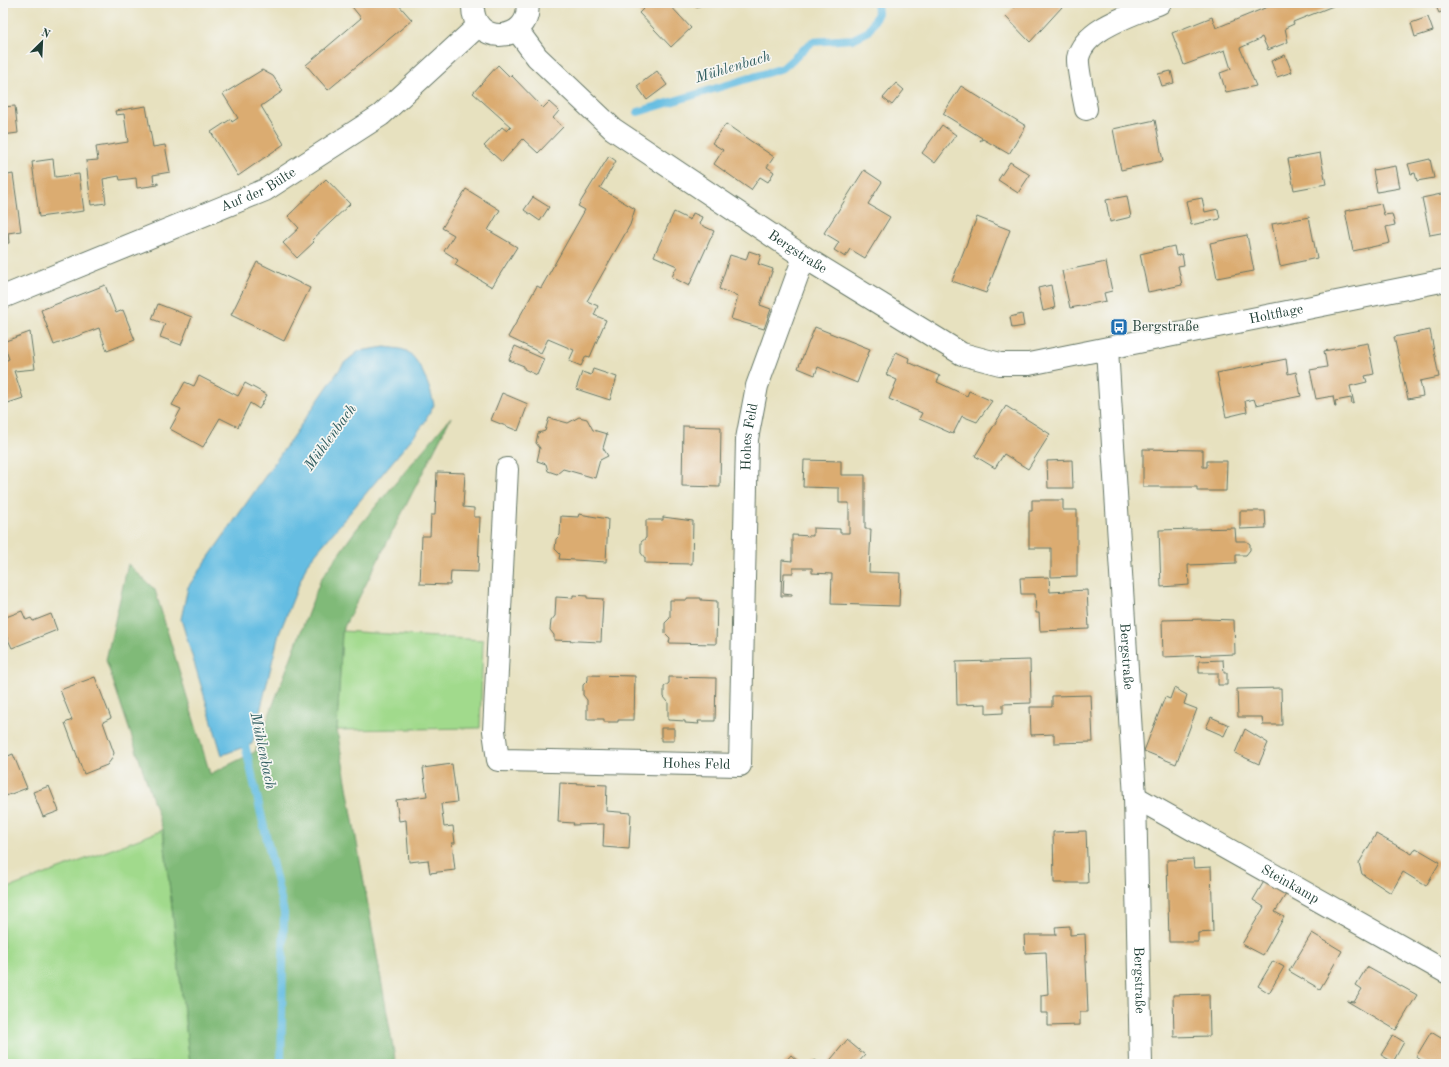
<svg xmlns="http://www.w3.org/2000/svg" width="1449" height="1067" viewBox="0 0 1449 1067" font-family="'Old Standard TT',serif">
<rect width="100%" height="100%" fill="#f6f6f2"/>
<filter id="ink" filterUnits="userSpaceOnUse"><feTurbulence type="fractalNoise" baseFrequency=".025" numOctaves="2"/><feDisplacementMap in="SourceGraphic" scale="8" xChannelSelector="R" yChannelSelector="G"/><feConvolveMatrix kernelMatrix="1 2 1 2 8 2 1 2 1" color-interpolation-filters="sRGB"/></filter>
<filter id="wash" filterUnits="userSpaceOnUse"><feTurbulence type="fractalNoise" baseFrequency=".012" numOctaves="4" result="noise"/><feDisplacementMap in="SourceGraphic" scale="16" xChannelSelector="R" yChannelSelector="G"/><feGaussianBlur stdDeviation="0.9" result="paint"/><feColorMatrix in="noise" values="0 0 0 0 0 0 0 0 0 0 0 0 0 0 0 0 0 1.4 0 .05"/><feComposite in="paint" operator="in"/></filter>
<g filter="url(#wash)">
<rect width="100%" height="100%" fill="#e7e1bf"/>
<path fill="#a1da8c" stroke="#608c60" d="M342,631L483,640L480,728L337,730Z
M163,830L190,1064H3V890Z"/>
<path fill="#80ba78" stroke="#507c56" d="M451,417L342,631L337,730L396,1064H190L163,830L106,660L128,564L155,590L210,774L255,752L321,579L355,531Z"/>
<path fill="#65bde2" stroke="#427d8b" d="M385,347C391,348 398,348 404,350C419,355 431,390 434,405L423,425L307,564L279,634L252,744L222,755L181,619L188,587L344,363L359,351Z"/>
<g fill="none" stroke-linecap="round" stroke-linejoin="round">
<path stroke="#65bde2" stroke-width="8" d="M638,112L783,68L812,42L853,39L869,31L878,13L877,3
M243,736L284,913L281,1064"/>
</g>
<g id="blocks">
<path fill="#dbac71" d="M349,3H397L412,20L328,90L306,65L361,18Z
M646,3H668L691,28L671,47L639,13L647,5Z
M692,3H703L697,8Z
M1018,3H1058L1062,7L1030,42L1005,16Z
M1277,3H1332L1333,6L1293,22L1294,24L1285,28L1288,42L1268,50L1262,37L1260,38V39L1240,48L1256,86L1226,92L1220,73L1231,69L1225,50L1184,65L1172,33L1212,17L1216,28Z
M1438,3H1446V10L1439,13L1435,4Z
M1428,17L1433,31L1415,37L1411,23Z
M1285,55L1292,72L1277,77L1271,61Z
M498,65L510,77L511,75L543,108L549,102L559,111L553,118L563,127L538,153L523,139L502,162L484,146L502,127L507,131L511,127L473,93Z
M262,70L273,76L283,91L261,106L284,144L238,176L211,132L231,119L232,122L238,118L223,94Z
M657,71L667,85L647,100L637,86Z
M1171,71L1174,83L1162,86L1158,74Z
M896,83L904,90L892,105L883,98Z
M961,86L1026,126L1009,154L983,139L980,141L982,138L943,114Z
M15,106L18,133L3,135V107Z
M146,106L153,147L165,145L170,172L153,175L154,184L158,183V185L137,188L136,178L120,180L119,176L103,179L106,203L91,205L86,161L98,160L96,147L128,142L124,114L116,115L115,111Z
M1155,120L1163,161L1121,170L1113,129Z
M726,124L774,157L767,167L774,172L768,182L760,177L751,190L714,164L723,150L712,143Z
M942,125L956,135L935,163L922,153Z
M1320,153L1326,184L1294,190L1288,159Z
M609,156L616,161L600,188L635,209L630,225L587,301L598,306L594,315L606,320L590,357L586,356L581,366L569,361L574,350L548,339L541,353L508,337L537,286L541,288L585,210L578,206Z
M53,159L55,177L79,174L84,211L39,217L32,162Z
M1430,159L1434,178L1417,181L1415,173L1411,174L1408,164Z
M1010,162L1030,175L1018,193L998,180Z
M1396,166L1400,188L1377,192L1373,170Z
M864,170L882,182L868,204L890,217L865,258L850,249L845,257L834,250L839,242L824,233Z
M13,174L21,231L8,233L9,243L3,244V176Z
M326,179L350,204L312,240L314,242L297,258L283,243L299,228L288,216Z
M466,189L500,210L488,230L517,247L492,287L455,265L458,260L444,251L454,235L442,228Z
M1446,193V232L1430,235L1422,198Z
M1127,196L1131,217L1110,222L1106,200Z
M533,197L549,207L540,221L524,210Z
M1202,198L1205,212L1218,209L1220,219L1191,225L1186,201Z
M1381,204L1384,215L1392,214L1395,225L1386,227L1390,243L1353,251L1345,211Z
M674,212L690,220L693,213L702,217L699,224L714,231L689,286L672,277L677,266L654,256Z
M977,217L1010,230L986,293L952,281Z
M1309,217L1317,258L1280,266L1272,224Z
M1247,235L1254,271L1217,278L1210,243Z
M1174,246L1176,256L1182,254L1184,265L1178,266L1182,285L1148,292L1140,254Z
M749,251L761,255L758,264L773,269L760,305L771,309L764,329L731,319L738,296L719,289L730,255L746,260Z
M257,262L310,288L284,341L231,315Z
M1106,262L1112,291L1104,293L1106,301L1070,308L1062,271Z
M105,285L116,313L123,310L135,340L107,351L99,328L54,345L41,310Z
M1051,285L1055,308L1043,311L1038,288Z
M158,304L192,317L181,345L160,337L165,324L152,319Z
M1022,314L1024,326L1012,328L1010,317Z
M815,327L870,349L857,383L818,367L815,375L798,368Z
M1430,330L1439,377L1420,381L1423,396L1408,399L1394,337Z
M30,332L35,369L14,371L23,398L5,404L3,398V362L9,359L3,342Z
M1368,343L1374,374L1365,376L1367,382L1350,386L1354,403L1352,404L1351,398L1335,401L1336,407H1335L1333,396L1316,399L1310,370L1327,367L1324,351Z
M515,346L544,359L537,375L524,369V366L509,360Z
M896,352L909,358L908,362L940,376L937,382L967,396L969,391L992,401L977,422L962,416L953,434L919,419L922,413L889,399L897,380L886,375Z
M1286,359L1288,374L1296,372L1301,396L1256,405L1254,399L1245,401L1247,412L1226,417L1217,373Z
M593,369L617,377L610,400L576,389L582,372L591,375Z
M199,376L238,396L245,383L267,395L259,409L250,403L238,427L220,418L203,447L170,429L181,409L172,405L185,382L194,386Z
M1446,382V392H1445L1443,383Z
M502,393L528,404L518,431L491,420Z
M1006,406L1050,434L1028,469L1004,454L995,468L975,456Z
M579,417L587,419L593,430L607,434L603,448L608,456L600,460L595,478L563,469L557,474L548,471L546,464L537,461L540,448L536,443L538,433L545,431L549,418L568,423Z
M683,426L721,427L720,487L682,486Z
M1143,449L1203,450V467H1207V461H1227L1226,491H1197V487H1143Z
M804,460L841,461V475H865V529H871L869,572L900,573L899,606L831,604L832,574L812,573V568H793V573H784L783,593L792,594V596H781L782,560L792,561V535L813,536V528L840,529V533H849V503H839V488L803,487Z
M1072,460L1073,488H1048L1047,461Z
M437,472L465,473L463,507L474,508V517H480L478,572L451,571L450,585L420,584L422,536H430L431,515H435Z
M1032,500H1063V510H1077V576L1051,577V548H1029V511H1032Z
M1240,511H1265L1266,528L1240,529Z
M579,514L608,519L606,562L559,559L560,554L555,549L556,539L560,535L561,516L578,517Z
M663,517L693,521L692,564L645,563V558L641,553V542L646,538V520H663Z
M1235,528L1236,541H1246L1250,544V550L1246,555H1236V563L1188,565L1189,585L1161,587L1159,530Z
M1049,577L1050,592L1087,590L1089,629L1040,631L1039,613H1036L1035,594H1021L1020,578Z
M573,595L587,596V598L603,599L601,642L554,640V635L550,630L551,621L555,616L556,597L573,598Z
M687,598H701V600L717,601L716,644L669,643L670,638L665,633V623L670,618V600H687Z
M3,609L6,617L22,611L26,620L31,618L33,621L51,614L57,630L12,648L3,629Z
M1206,619L1234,620L1235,654L1163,657L1162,620Z
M1030,660L1031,703L1003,704V713L986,714V704L957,705L956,662Z
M1223,660L1224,673H1227V685H1218V673H1199V661Z
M588,675L635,676L634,720H618V722H604V719H587V700L583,695V685L588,680Z
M95,677L111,718L103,722L114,753L111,760L107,765L84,774L65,723L72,720L60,690Z
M669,677L716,678L715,721H698L699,724L685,723V721L668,720V702L664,697V687L669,683Z
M1174,688L1187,695L1184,704L1197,709L1176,764L1144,751L1165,697L1170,699Z
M1281,688L1282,725H1263L1262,717H1238L1237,689Z
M1091,695L1093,742L1054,743V734L1031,735L1030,707H1052V696Z
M1211,717L1229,725L1224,736L1206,728Z
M661,728H674V741H661Z
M1245,729L1268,743L1259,764L1235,753Z
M13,754L27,788L3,797V758Z
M452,764L457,802L441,804L444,827L453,826L455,843H452L455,870L430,873L428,860L409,862L406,820L399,821L396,800L427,796L423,768Z
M560,783L607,785L606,811L631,813L629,849L603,847L604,824L573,825L574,823L558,822Z
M49,786L59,811L43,817L33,792Z
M1086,831L1088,883H1054L1053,832Z
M1376,834L1412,854L1416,848L1440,862L1426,886L1403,872L1391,893L1362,874L1359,863Z
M1193,859L1194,868L1211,867L1213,932L1198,933V942H1169L1167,860Z
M1266,878L1288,891L1275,912L1284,917L1263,955L1242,944L1264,907L1253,900Z
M1070,926V935L1085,934L1088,1012H1080V1025L1048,1026V1013H1041V995L1048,994L1046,952L1025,953L1024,935H1056L1055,927Z
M1312,933L1342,951L1320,989L1289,971Z
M1273,961L1284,967L1269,993L1258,986Z
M1367,967L1417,995L1396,1030L1347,1001L1354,1002L1362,989L1356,985Z
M1209,994L1210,1036L1174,1037L1173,995Z
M1431,1032L1446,1041V1064H1428L1416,1057Z
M1393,1035L1404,1042L1393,1062L1381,1055Z
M847,1040L865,1055L857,1064H827Z
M791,1055L801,1064H783Z
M815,1060L820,1064H812Z"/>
</g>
</g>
<g filter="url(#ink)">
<use href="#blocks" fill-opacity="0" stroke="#657665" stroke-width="1"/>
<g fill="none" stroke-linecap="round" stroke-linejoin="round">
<defs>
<g id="minor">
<path d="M473,3C470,49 534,42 527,3"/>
<path id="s1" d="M517,30L537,57L613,129L804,257L962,354L1000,364H1029L1446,280"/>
<path d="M1086,109C1084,98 1077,67 1078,58C1084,28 1135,14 1160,3"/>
<path id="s2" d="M3,297L265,190L381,115L478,26"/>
<path id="s3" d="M1107,349L1135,797L1141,1064"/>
<path id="s4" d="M507,469L494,731L498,760L740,765L747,439L757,386L804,257"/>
<path id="s5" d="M1135,797L1446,972"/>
</g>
</defs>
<use href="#minor" stroke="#657665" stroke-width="24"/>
<use href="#minor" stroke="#fff" stroke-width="22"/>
</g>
</g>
<defs>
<symbol id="bus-square" viewBox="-11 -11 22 22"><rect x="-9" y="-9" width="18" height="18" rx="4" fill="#1f6fb2" stroke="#f6f6f2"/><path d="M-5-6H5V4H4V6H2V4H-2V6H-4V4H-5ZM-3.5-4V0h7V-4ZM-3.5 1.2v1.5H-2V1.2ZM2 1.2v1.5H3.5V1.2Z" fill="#fff"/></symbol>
</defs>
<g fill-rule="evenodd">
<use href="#bus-square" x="1109" y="317" width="20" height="20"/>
</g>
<g text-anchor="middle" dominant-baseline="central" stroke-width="3.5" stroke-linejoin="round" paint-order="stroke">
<g font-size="14" fill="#1f3d34" stroke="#f6f6f2">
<text stroke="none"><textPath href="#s2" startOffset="277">Auf der Bülte</textPath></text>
<text stroke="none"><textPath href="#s1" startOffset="360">Bergstraße</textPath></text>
<text stroke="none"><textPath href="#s1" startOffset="874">Holtflage</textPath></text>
<text stroke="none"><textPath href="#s4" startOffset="862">Hohes Feld</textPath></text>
<text stroke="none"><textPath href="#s3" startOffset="308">Bergstraße</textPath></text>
<text stroke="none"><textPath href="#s4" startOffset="490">Hohes Feld</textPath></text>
<text stroke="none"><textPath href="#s5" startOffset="178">Steinkamp</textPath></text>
<text stroke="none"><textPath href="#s3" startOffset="632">Bergstraße</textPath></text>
</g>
<g font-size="14" fill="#1f3d34" stroke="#f6f6f2" text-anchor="start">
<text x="1132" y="327">Bergstraße</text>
</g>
<g font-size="15" font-style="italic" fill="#305d60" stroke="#f6f6f2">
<text transform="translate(733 68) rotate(-17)">Mühlenbach</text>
<text transform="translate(331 438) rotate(-54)">Mühlenbach</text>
<text transform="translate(262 751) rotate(78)">Mühlenbach</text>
</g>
</g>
<rect width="1449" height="1067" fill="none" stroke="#f6f6f2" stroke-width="16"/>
<g transform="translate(42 42) rotate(24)" stroke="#f6f6f2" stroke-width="3" paint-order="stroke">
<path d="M0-3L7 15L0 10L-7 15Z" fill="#1f3d34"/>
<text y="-6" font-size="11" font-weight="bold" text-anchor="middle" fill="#1f3d34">N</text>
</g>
</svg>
